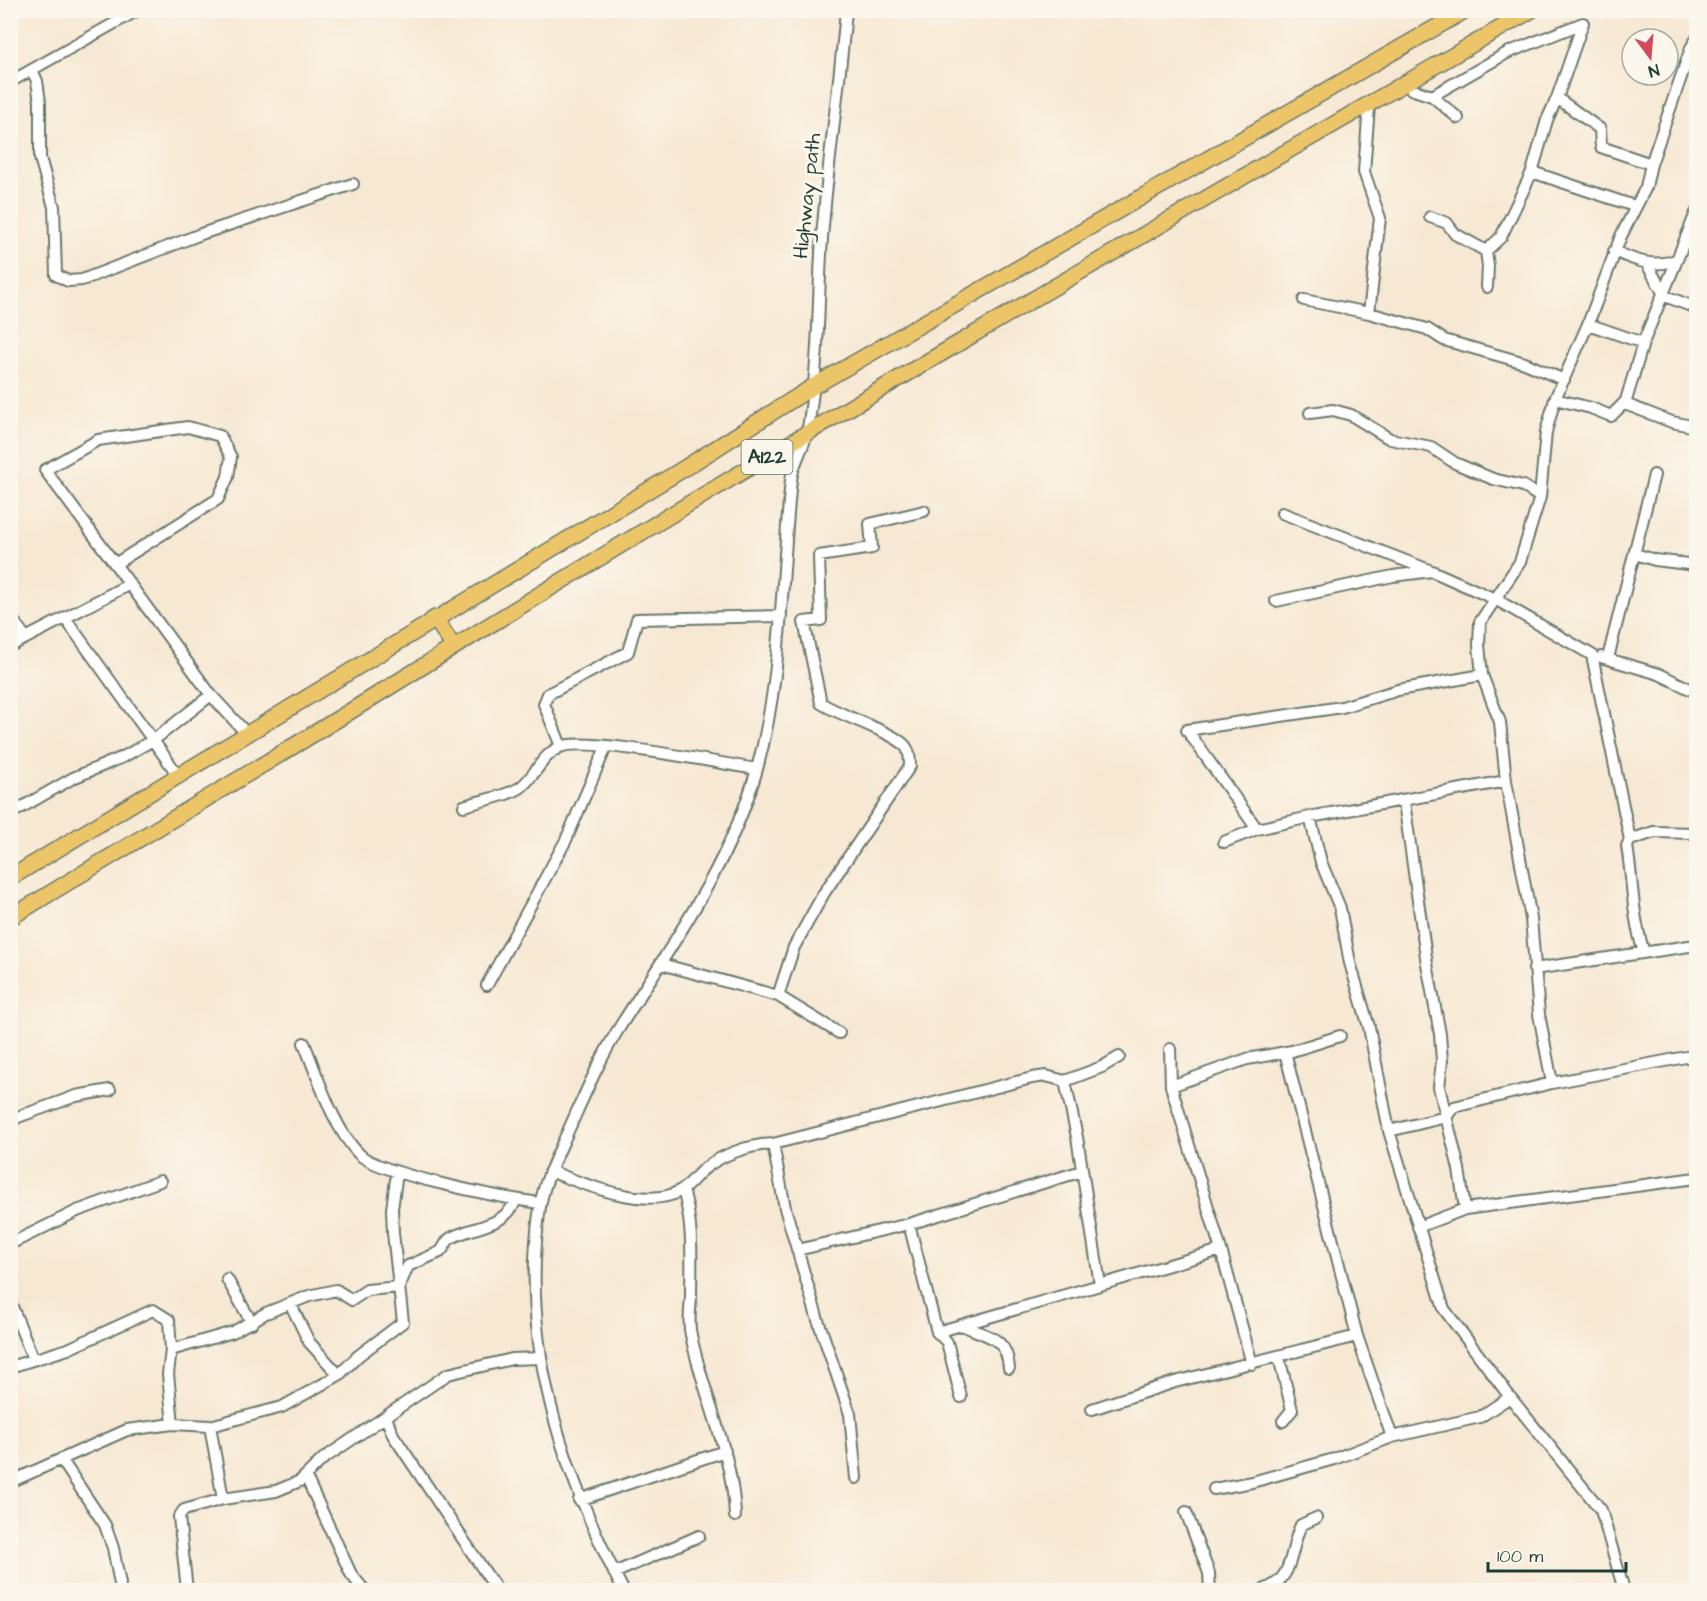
<svg xmlns="http://www.w3.org/2000/svg" width="1707" height="1601" viewBox="0 0 1707 1601" font-family="'Architects Daughter',sans-serif">
<rect width="100%" height="100%" fill="#fbf7ec"/>
<filter id="ink" filterUnits="userSpaceOnUse"><feTurbulence type="fractalNoise" baseFrequency=".0167" numOctaves="2"/><feDisplacementMap in="SourceGraphic" scale="12" xChannelSelector="R" yChannelSelector="G"/><feConvolveMatrix kernelMatrix="1 2 1 2 8 2 1 2 1" color-interpolation-filters="sRGB"/></filter>
<filter id="wash" filterUnits="userSpaceOnUse"><feTurbulence type="fractalNoise" baseFrequency=".008" numOctaves="4" result="noise"/><feDisplacementMap in="SourceGraphic" scale="24" xChannelSelector="R" yChannelSelector="G"/><feGaussianBlur stdDeviation="1.35" result="paint"/><feColorMatrix in="noise" values="0 0 0 0 0 0 0 0 0 0 0 0 0 0 0 0 0 1.4 0 .05"/><feComposite in="paint" operator="in"/></filter>
<g filter="url(#wash)">
<rect width="100%" height="100%" fill="#f7e8d3"/>
</g>
<g filter="url(#ink)">
<g fill="none" stroke-linecap="round" stroke-linejoin="round">
<defs>
<path id="minor" d="M32,70L37,81L40,102V158L54,207L56,275L68,281L82,280L201,234L353,184
M1408,81L1411,89L1432,96L1507,53L1583,23L1557,98
M10,82L138,10
M1432,96L1458,118
M1369,106L1364,172L1380,218L1369,313L1427,329L1444,340L1525,363L1564,380
M1634,206L1532,172L1547,120L1557,98L1600,129L1601,147L1651,164
M1430,217L1447,223L1455,234L1486,251
M1614,251C1636,261 1653,268 1676,260
M1647,264L1665,296L1696,308
M1487,287L1488,266L1486,251L1501,237L1532,172
M1304,300L1369,313
M1588,324L1643,343
M1555,399L1591,408L1611,416L1625,402V404L1643,343L1696,213
M1625,404L1672,422L1696,427
M1310,413L1333,410L1351,415L1390,439L1431,447L1455,463L1493,479L1523,486L1540,497
M1282,513L1429,570
M1635,554L1655,560L1696,565
M115,564L45,470L98,440L188,427L220,436L231,457L228,477L218,499L115,564L211,695
M1276,601L1393,576L1432,571L1495,599L1592,655L1630,840L1654,832L1696,833
M10,616L26,638L130,584
M65,618L178,775
M10,646L26,638
M1601,657L1659,674L1696,692
M1608,658L1654,475
M561,746L544,704L548,694L628,652L637,619L781,616
M1404,802L1427,964L1440,1034L1442,1061L1439,1087L1459,1169L1465,1209
M464,806C479,801 511,795 521,787C536,775 542,755 560,747C584,736 723,764 757,769
M10,814L73,778L123,757L155,739L211,695L246,733
M1310,817L1321,862L1340,908L1350,963L1369,1027L1389,1131L1444,1309L1510,1397L1601,1510L1624,1590
M1257,829L1187,730L1342,707L1398,690L1482,675
M1630,840L1627,846C1633,882 1632,917 1644,952
M1224,842L1257,829L1310,817L1506,781
M661,964L778,996L839,1033
M1534,969L1696,945
M487,985L566,840L606,747
M778,996L794,947L824,893L910,766C910,760 910,752 906,747C897,733 840,716 821,703L804,622L821,620L819,556L872,548L870,524L924,511
M304,1043C318,1077 333,1128 359,1154C378,1174 508,1199 540,1203
M1170,1049L1171,1086
M1285,1052L1357,1336L1392,1437
M1065,1081L1077,1137L1100,1285
M1552,1083L1539,1014L1531,919L1506,781L1500,722L1482,675L1479,645L1480,622L1520,562L1540,497L1546,432L1555,399L1588,324L1621,236L1646,187L1651,164L1691,48L1696,40
M10,1123L18,1117L76,1096L110,1090
M1389,1131L1446,1117L1454,1107L1552,1083L1696,1055
M773,1144L785,1208L817,1317L850,1414L856,1478
M550,1171C583,1184 652,1213 684,1188C692,1183 697,1174 704,1169C722,1154 750,1145 773,1144L1032,1078L1046,1076L1065,1081L1102,1067L1119,1057
M683,1190C694,1226 691,1261 691,1298C690,1310 688,1323 691,1335C703,1396 733,1453 735,1516
M909,1224L937,1332L947,1342L961,1397
M1418,1227L1465,1209L1696,1178
M10,1244L77,1211L160,1181
M797,1250L909,1224L1082,1171
M227,1279L252,1323
M10,1302L33,1358
M291,1305L309,1342L339,1375
M962,1325C987,1337 1007,1336 1009,1368
M937,1332L1221,1250
M171,1350L233,1332L266,1313L309,1296L336,1290L352,1300L367,1290L399,1287L408,1266L440,1252C446,1247 444,1242 451,1238C475,1225 504,1228 516,1200
M1279,1357L1292,1410L1283,1421
M1252,1364L1221,1250L1171,1086L1247,1059L1292,1051L1340,1036
M10,1367L68,1349L153,1310L169,1320L171,1350L168,1374L173,1424
M1092,1409L1175,1382L1357,1336
M386,1417L393,1435L497,1590
M210,1426L223,1499
M61,1459L105,1525L113,1548L120,1584
M306,1477L351,1574L364,1590
M10,1482L127,1430L173,1424L210,1426L282,1407L339,1375L358,1356L403,1322L393,1233L392,1209L397,1172
M1214,1489L1252,1482L1334,1459L1392,1437L1480,1417L1510,1397
M579,1500L725,1451
M1186,1512L1209,1573L1210,1590
M614,1573L699,1536
M187,1590L179,1517L184,1510L223,1499L276,1491L300,1481L323,1459L448,1374L512,1359L540,1358
M623,1590C562,1471 519,1343 540,1207C544,1180 558,1154 569,1129C585,1094 600,1058 621,1025C672,945 731,862 757,769C783,675 781,576 791,480C793,463 803,449 807,433C810,420 811,405 813,392C820,339 818,279 823,226C829,154 840,82 846,10
M1263,1590C1295,1580 1289,1550 1301,1525L1316,1518"/>
<path id="highway" d="M431,621L435,618L453,646
M10,878L680,471L814,386L1466,10
M10,918C134,841 260,768 383,691C761,456 1146,232 1532,10"/>
</defs>
<use href="#minor" stroke="#6b796c" stroke-width="14"/>
<use href="#highway" stroke="#6b796c" stroke-width="18"/>
<use href="#minor" stroke="#fff" stroke-width="10"/>
<use href="#highway" stroke="#edc569" stroke-width="15"/>
</g>
</g>
<g text-anchor="middle" dominant-baseline="central" stroke-width="6" stroke-linejoin="round" paint-order="stroke">
<rect fill="#fbf7ec" stroke="#61756b" stroke-width="1.5" x="741.5" y="440" width="51" height="34" rx="4.5"/>
<g font-size="20" font-weight="bold" fill="#1f3d34">
<text x="767" y="457">A122</text>
</g>
<g font-size="21" fill="#1f3d34" stroke="#fbf7ec">
<text transform="translate(807 196) rotate(-84)">Highway path</text>
</g>
</g>
<rect width="1707" height="1601" fill="none" stroke="#fbf7ec" stroke-width="36"/>
<g transform="translate(1650 57) rotate(164)"><circle r="28" fill="#fbf7ec" stroke="#a3ada2" stroke-width="1.5"/>
<path d="M0-4.5L10 22L0 15L-10 22Z" fill="#d1495b"/>
<text y="-9" font-size="16" font-weight="bold" text-anchor="middle" fill="#1f3d34">N</text>
</g>
<path d="M1488 1562v9h138v-9" fill="none" stroke="#1f3d34" stroke-width="3"/>
<text x="1497" y="1562" font-size="18" fill="#1f3d34" stroke="#fbf7ec" stroke-width="4.5" paint-order="stroke">100 m</text>
</svg>
